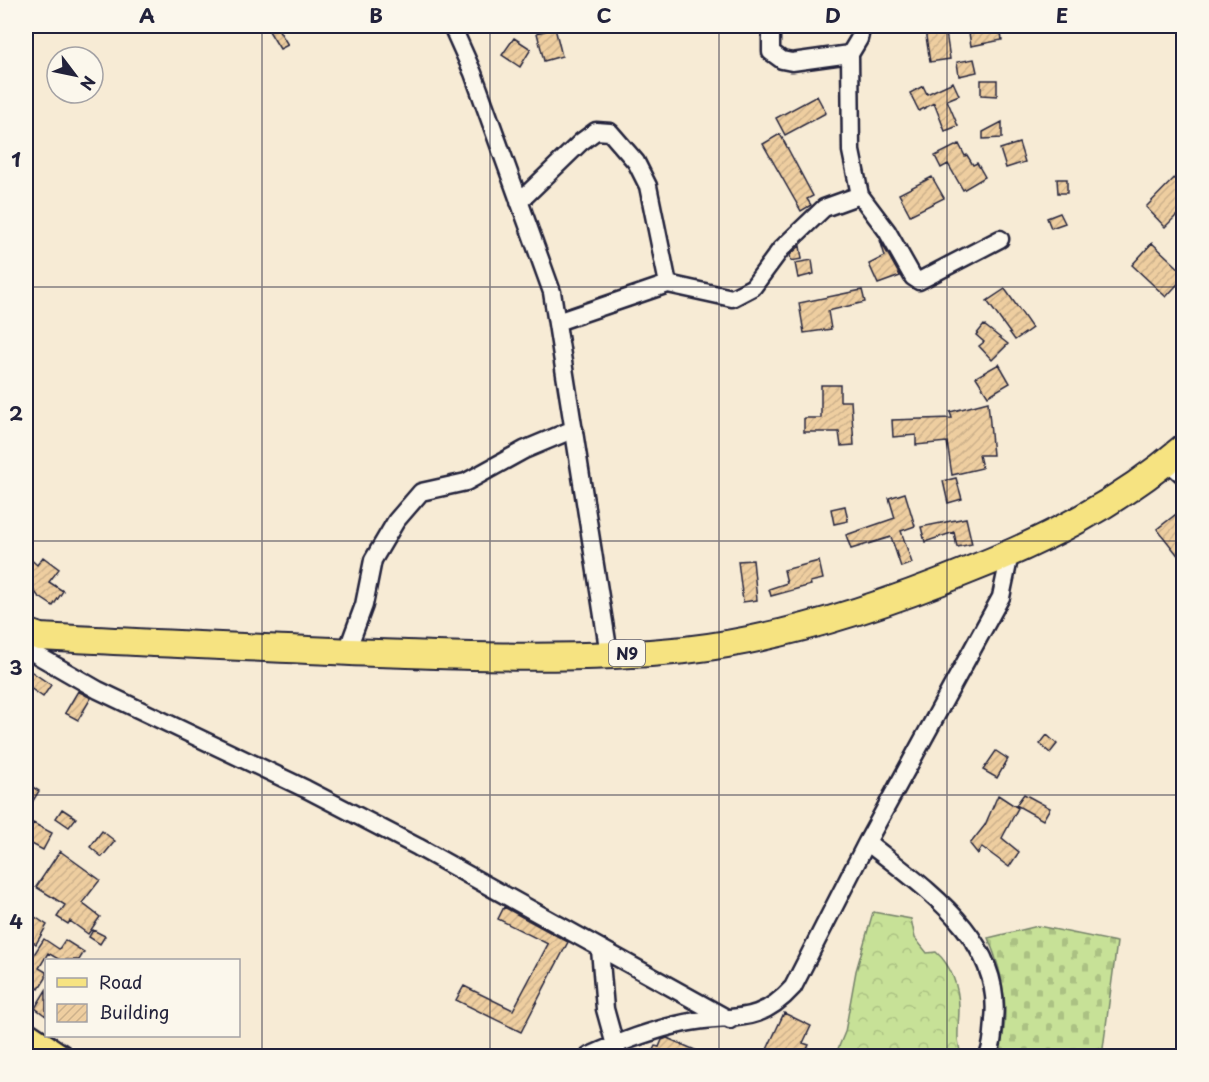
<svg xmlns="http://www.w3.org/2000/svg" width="1209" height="1082" viewBox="0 0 1209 1082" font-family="'Playpen Sans',sans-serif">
<defs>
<pattern id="forest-crowns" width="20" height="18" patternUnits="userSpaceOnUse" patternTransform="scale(1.5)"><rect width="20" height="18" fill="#c7e197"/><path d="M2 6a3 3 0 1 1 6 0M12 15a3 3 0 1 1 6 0" fill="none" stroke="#abc183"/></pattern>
<pattern id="cemetery-stones" width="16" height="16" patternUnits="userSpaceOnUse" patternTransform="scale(1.5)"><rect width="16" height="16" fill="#c7e197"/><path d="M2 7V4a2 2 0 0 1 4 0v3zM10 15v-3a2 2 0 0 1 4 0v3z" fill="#abc183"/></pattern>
<pattern id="building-hatch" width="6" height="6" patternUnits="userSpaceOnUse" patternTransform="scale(1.5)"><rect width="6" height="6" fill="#eecea0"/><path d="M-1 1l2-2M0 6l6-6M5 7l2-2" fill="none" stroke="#ccb18b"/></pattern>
</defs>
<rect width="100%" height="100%" fill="#f7ebd5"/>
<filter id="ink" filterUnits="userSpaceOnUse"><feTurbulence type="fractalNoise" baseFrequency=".0167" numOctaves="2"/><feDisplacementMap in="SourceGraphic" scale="12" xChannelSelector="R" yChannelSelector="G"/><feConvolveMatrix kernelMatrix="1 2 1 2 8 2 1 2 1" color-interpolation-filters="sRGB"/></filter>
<g filter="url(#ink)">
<path fill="url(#forest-crowns)" stroke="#748269" stroke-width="1.5" d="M873,912L911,919L915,938L927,953L936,952C951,965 959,987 959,1008C959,1025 955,1040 962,1056H835L845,1032L856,971Z"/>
<path fill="url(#cemetery-stones)" stroke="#748269" stroke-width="1.5" d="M1038,926L1117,942L1102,1056H997C1012,1018 1004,975 988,938Z"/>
<path fill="url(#building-hatch)" stroke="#22223b" stroke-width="1.5" d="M945,26L950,59L930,62L925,30Z
M968,26H1000L1002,40L971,46Z
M277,27L288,45L280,49L269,31Z
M555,28L562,56L544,61L537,33Z
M514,38L531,49L520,67L502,55Z
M974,59L977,72L959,76L957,62Z
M981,80H997V96L981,95Z
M953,82L959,95L947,100L958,126L945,131L934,103L919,111L910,93L923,86L927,94Z
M817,96L826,113L785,135L776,118Z
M1002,122V138L983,139V132Z
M780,134L813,196L807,199L811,205L801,211L763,144Z
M1019,143L1025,162L1006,168L1000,149Z
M959,144L965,156L967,155L973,165L977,163L985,177L963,190L948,164L941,168L935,156Z
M1184,168V208L1165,227L1146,207Z
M932,177L944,198L910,215L899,194Z
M1057,179H1067V193H1058Z
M1060,213L1065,223L1051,228L1047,218Z
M880,240L900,276L878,284L869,264L885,256Z
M1152,243L1184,273V277L1166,297L1132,265Z
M800,246L802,259L791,261L790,255Z
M812,260L814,274L798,278L795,263Z
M1005,289L1032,328L1015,340L987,301Z
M862,290L865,302L828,311L831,329L804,333L799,303Z
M984,325L1008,344L992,360L979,346L984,342L976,335Z
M999,364L1010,383L988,396L976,377Z
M821,385H840V401H851L854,445L841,446L839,432H804V418H821Z
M988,402L993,455H979L982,468L952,475L947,442L916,445V435L893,437L892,420L952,418L950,412Z
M956,478L962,499L948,503L943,481Z
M905,493L915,526L901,531L912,563L901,567L891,537L851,549L846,535L895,518L889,498Z
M845,506L848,521L834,524L831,509Z
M1184,508V563L1157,529Z
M966,518L972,544L957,547L954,532L925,542L921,527Z
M26,555L37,565L43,557L59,569L49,582L63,591L53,606L38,596L26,580Z
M753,560L757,600L743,602L738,561Z
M819,561L823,579L810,582L811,585L771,596L769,589L787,583L784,570Z
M26,668L51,685L43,697L26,685Z
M78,691L91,698L78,720L65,713Z
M1047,735L1057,744L1050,753L1040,744Z
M996,751L1008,759L997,778L983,770Z
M26,783L39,791L26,812Z
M1024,794L1050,808L1043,820L1016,805Z
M998,795L1018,808L1002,838L1019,852L1009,867L982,847L978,854L970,844L985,825Z
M62,809L76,818L69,827L56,818Z
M33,823L52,833L43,850L26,841Z
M102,831L115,841L102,857L90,847Z
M60,851L100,880L82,903L100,917L88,934L70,921L68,924L57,917L65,905L36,887Z
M504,907L568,942L521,1032L456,1000L464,986L513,1010L548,944L498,919Z
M26,911L47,925L36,944L26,937Z
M93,930L105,936L100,944L89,937Z
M44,939L59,949L65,940L84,952L79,960H60L48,953L39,968L46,972V978L39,989L26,981V959L29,962Z
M46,990V1016L35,1008Z
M784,1013L811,1026L803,1043L809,1045L804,1056H764Z
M667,1038L709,1056H650L655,1046L659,1047L662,1040Z"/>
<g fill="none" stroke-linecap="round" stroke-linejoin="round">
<defs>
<path id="minor" d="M452,26L473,73L552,292L609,654
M771,26V52L782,60L792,62L850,54
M862,26L859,39L850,54L851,151L860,195L887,231L913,277L919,281L1000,239
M519,202L581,142L596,131L610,132L636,162L648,186L668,284
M557,322L668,284L732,298L753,287L781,249L824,208L860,195
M1167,461L1184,476
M26,643L37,655L98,690L306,789L418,847L730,1020
M347,651L364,605L373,560L396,521L421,492L466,482L524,450L574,429
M867,842C924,888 1003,938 994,1020C993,1033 993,1045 988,1056
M600,949L605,1009L618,1056
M589,1056C621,1042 651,1030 685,1023C732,1013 756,1028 793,987L867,842L1001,597L1010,554"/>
<path id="major" d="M26,1032L62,1056"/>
<path id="highway" d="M26,632L40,637C143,643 247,647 351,652C462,656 574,661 685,650C782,639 877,608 967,571C1046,540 1119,503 1184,447"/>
</defs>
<use href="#minor" stroke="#22223b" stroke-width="21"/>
<use href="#major" stroke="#22223b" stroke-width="26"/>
<use href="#highway" stroke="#22223b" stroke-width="30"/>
<use href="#minor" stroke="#fbf7ec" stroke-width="16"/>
<use href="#major" stroke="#f6e381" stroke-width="21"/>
<use href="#highway" stroke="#f6e381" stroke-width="26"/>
</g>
</g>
<path fill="none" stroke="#22223b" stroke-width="1.5" stroke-opacity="0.55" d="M262,26V1056M490,26V1056M719,26V1056M947,26V1056M26,287H1184M26,541H1184M26,795H1184"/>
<g text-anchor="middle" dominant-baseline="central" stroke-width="4.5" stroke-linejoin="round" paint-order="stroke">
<rect fill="#fbf7ec" stroke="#636270" stroke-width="1.5" x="609" y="640" width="36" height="26" rx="4.5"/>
<g font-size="16" font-weight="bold" fill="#22223b">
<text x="627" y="653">N9</text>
</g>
</g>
<rect width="1209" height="1082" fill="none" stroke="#fbf7ec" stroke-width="66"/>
<rect x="45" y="959" width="195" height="78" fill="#fbf7ec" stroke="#a4a2a5" stroke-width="1.5"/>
<rect x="57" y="978" width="30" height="9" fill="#f6e381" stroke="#a4a2a5" stroke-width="1.5"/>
<text x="99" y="989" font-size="18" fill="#22223b">Road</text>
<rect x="57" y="1004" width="30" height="18" fill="url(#building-hatch)" stroke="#a4a2a5" stroke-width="1.5"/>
<text x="99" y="1019" font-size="18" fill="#22223b">Building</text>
<g transform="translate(75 75) rotate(122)"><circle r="28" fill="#fbf7ec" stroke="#a4a2a5" stroke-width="1.5"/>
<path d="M0-4.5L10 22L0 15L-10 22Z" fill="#22223b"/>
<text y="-9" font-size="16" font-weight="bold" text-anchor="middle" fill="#22223b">N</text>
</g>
<rect x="33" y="33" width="1143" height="1016" fill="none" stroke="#22223b" stroke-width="2"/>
<g font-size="20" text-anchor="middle" font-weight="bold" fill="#22223b">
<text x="147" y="23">A</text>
<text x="376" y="23">B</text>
<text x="604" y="23">C</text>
<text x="833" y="23">D</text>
<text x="1062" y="23">E</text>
<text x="16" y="167">1</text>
<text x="16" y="421">2</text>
<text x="16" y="675">3</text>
<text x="16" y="929">4</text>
</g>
</svg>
